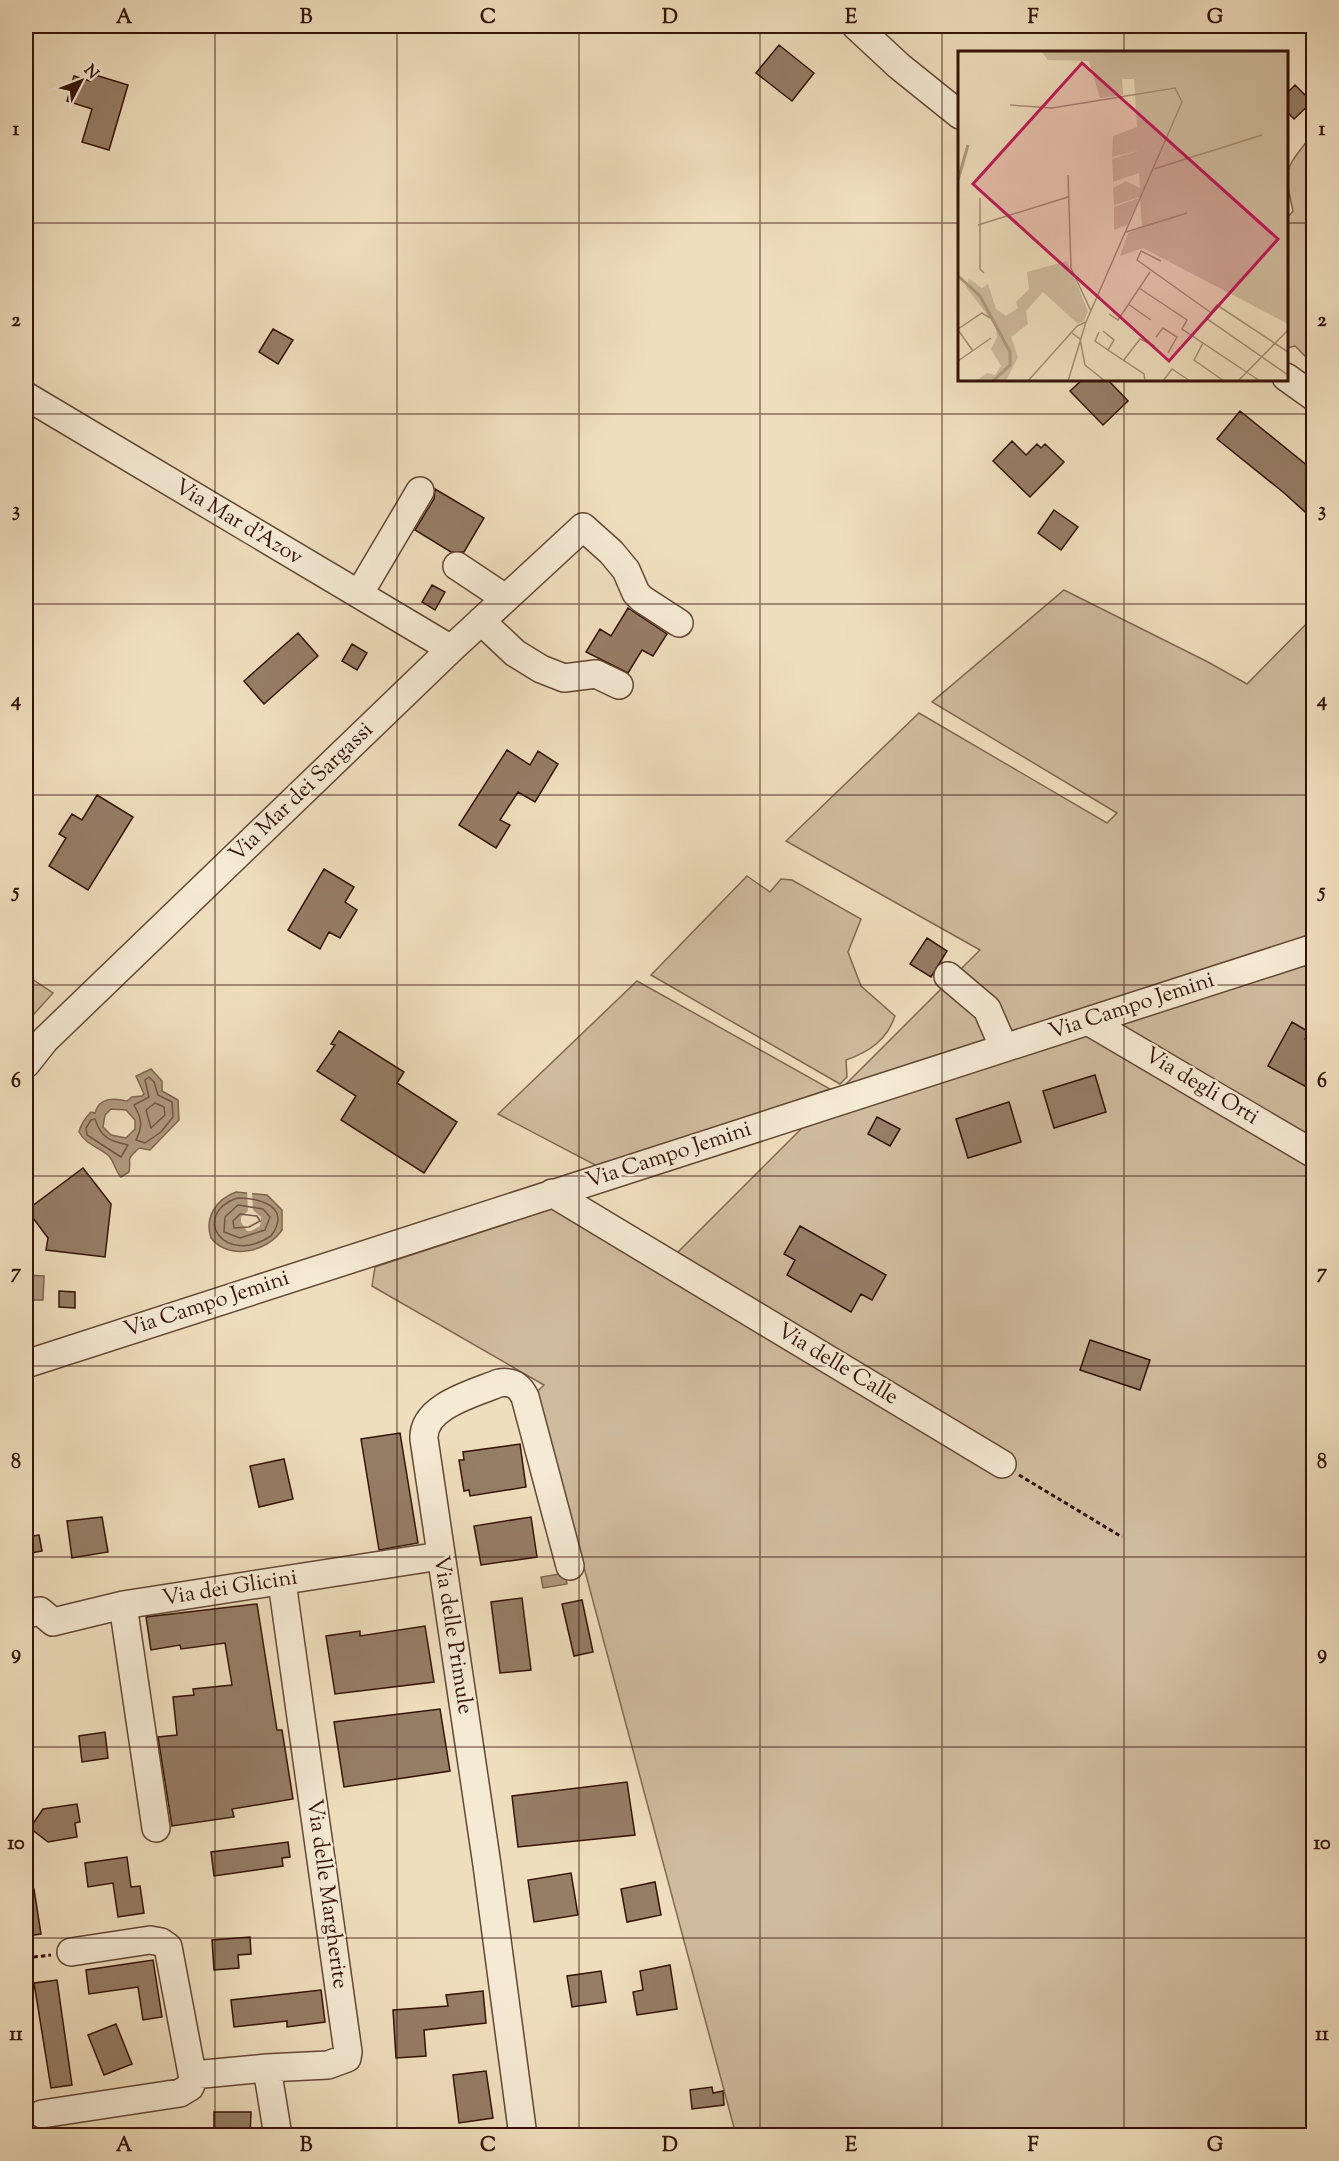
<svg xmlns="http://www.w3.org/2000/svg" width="1339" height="2161" viewBox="0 0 1339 2161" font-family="'Sorts Mill Goudy',serif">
<rect width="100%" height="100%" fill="#efdebd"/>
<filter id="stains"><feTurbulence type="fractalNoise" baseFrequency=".00333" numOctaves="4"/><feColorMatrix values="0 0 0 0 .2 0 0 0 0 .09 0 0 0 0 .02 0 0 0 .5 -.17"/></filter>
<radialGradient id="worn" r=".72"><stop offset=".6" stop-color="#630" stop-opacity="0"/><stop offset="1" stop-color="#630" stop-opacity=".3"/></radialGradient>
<path fill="#cfbb9e" stroke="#826752" stroke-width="1.5" d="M1313,133V364L1295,346L1286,348V219L1293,211C1282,165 1286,170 1313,133Z
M1064,590L1208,662L1247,684L1313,617V2135H736L537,1392L544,1385L372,1286L375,1267L557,1207L661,1269L980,950L786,841L919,713L1107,823L1117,813L932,702Z
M747,876L770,892L781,879L792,880L861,919L848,952L861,986L895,1016C887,1040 869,1052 846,1060L847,1077L840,1084L651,975Z
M26,975L53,993L26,1023Z
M637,981L830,1089L597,1166L498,1114Z"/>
<path fill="#b0997f" stroke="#7f634f" stroke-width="1.5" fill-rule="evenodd" d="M151,1069L162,1081V1091L178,1100L179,1120L150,1150L139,1148C124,1163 132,1155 129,1172L121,1177C115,1171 115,1163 109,1156C99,1147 86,1145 79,1132C81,1124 85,1118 91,1112L95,1113C99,1097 114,1098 127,1101L132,1097L142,1096L144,1094L136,1076ZM111,1109L126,1110L135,1120V1129L126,1138L111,1135L103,1127L105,1115Z
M236,1192L267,1195L282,1210V1230C267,1252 229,1261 211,1238C204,1217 217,1199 236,1192Z
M26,1275L44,1276L43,1300H26Z
M565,1573L567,1584L543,1588L541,1577Z"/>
<path fill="#efdebd" d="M247,1192H252L253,1210L261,1217L260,1226L251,1231H247L241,1222V1217L248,1211Z"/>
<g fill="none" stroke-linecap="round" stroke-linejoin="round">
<path stroke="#725643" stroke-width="1.5" d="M149,1077L154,1082L158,1095L172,1102L173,1117L161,1132L145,1143L136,1140C143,1126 142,1119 134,1105L149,1097L145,1080Z
M155,1103L164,1107L165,1115L151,1128L146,1110Z
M95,1119C101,1138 110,1141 128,1145L121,1157L87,1135L86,1128L91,1120Z
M237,1198C261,1198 292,1207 271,1236C224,1267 190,1215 237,1198Z
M238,1205L263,1209L270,1217L265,1230L240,1238L224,1232L225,1217Z
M240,1214L257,1216L260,1221L249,1227L234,1228L233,1221Z"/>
</g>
<path fill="#967d66" stroke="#351307" stroke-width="1.5" d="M779,45L814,73L792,101L756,73Z
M92,74L128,85L109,150L82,142L92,109L67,101L74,76L90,81Z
M1295,85L1312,102L1294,119L1287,112V93Z
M273,329L293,340L278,364L259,352Z
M1082,380H1108L1128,401L1103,425L1070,391Z
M1240,411L1314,471V520L1283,492L1217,439Z
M1012,441L1026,455L1037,444L1041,448L1045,444L1064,462L1030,497L993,461Z
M435,489L484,518L464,552H451L415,530L434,499Z
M1054,510L1078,527L1061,550L1038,533Z
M432,585L445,592L435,610L422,602Z
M628,608L667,634L653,656L642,650L628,673L586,652L600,629L611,636Z
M298,633L318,656L264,704L244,681Z
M352,644L367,653L357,670L342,661Z
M507,750L530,765L538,751L558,764L535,802L518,792L500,820L510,825L496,848L459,825Z
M97,795L133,817L88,890L49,866L66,838L59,834L72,814L82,820Z
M324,869L354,887L345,902L357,910L340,938L329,932L320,949L288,930Z
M927,938L947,951L931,977L910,964Z
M1292,1022L1309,1032L1305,1039L1314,1044V1091L1268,1066Z
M339,1031L404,1072L397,1083L457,1122L424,1173L341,1120L356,1096L317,1071L335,1045L331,1044Z
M1095,1075L1106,1112L1054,1128L1043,1091Z
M1009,1102L1021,1142L968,1158L956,1119Z
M877,1117L900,1129L890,1146L868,1134Z
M83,1168L111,1204L105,1257L46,1250L48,1238L27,1210Z
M800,1226L886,1275L872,1300L861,1294L851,1312L787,1275L795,1260L784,1254Z
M59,1291L75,1292V1308L59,1307Z
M1090,1340L1150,1360L1140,1390L1080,1370Z
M400,1433L418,1543L379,1550L361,1439Z
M520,1444L526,1487L470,1496L469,1490L464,1491L459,1460H464L463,1452Z
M284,1459L293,1499L259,1507L250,1466Z
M102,1517L108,1552L72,1558L67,1521Z
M531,1517L537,1557L481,1565L474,1526Z
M39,1535L42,1551L26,1554V1537Z
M522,1598L531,1670L500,1673L491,1602Z
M582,1600L593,1652L574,1656L562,1604Z
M257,1604L277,1730H282L293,1799L232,1809L234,1817L172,1826L158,1737L177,1735L173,1697L194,1695L193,1689L232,1685L225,1643L181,1649L180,1645L151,1650L146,1617Z
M425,1626L434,1682L335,1694L326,1636L360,1631V1636Z
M440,1709L450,1771L344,1787L334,1722Z
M105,1732L108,1758L82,1762L79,1736Z
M627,1782L635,1835L518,1847L512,1796Z
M77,1804L80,1822L75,1823L77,1837L48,1842L30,1828L43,1809Z
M288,1842L290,1857L282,1858L283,1866L214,1876L211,1852Z
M127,1857L131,1887L140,1886L144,1913L118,1917L113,1883L88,1887L85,1863Z
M571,1873L578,1915L534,1922L528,1880Z
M655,1882L661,1915L627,1922L621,1889Z
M34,1889L41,1934L26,1936V1890Z
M250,1937L251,1954L238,1955L239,1968L214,1970L212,1940Z
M153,1960L162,2017L143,2020L138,1987L89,1994L86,1970Z
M670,1965L677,2009L637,2015L633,1992L643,1990L640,1971Z
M601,1971L606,2002L572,2007L567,1976Z
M57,1980L72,2085L51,2088L34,1983Z
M321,1990L325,2022L287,2027V2021L234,2027L231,2000Z
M483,1991L486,2023L424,2030L426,2056L396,2058L393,2010L448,2006L446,1995Z
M116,2024L132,2064L104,2075L88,2035Z
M486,2071L493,2118L459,2123L453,2075Z
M712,2087L713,2093L723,2091L724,2105L692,2109L690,2090Z
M214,2112H251L250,2136H214Z"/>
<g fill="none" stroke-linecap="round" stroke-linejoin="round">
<defs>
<path id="minor" d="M856,26L899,66L960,115
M1286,377L1314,397
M26,396L451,649
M457,566L505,598
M359,594L420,491
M481,621L515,653L541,669L564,678L596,674L619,685
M948,976L987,1009L1004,1048
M1088,1021L1314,1154
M26,1064L45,1040L451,649L583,527L611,552L626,570L636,593L642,599L679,623
M552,1193L1002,1464
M26,1364L1314,948
M123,1605L156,1828
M26,1614L40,1611L53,1622L123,1605L440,1556
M193,2075L267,2068
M42,2114L180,2093L190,2087L193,2079L168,1947L161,1942L150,1940L71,1952
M278,2136L267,2068L328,2065L347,2058L348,2052L282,1582
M523,2136L487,1865L424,1439C422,1406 475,1393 499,1383C512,1381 519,1385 525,1397L570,1566"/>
</defs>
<use href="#minor" stroke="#644634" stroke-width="30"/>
<path stroke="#351307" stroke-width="3" stroke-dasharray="4.5 3" stroke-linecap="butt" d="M896,33L902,26
M1019,1475L1122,1537
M26,1958L51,1955"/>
<use href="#minor" stroke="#f5ead4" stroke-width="27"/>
</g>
<path fill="none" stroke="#351307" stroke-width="1.5" stroke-opacity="0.55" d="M215,26V2136M397,26V2136M579,26V2136M760,26V2136M942,26V2136M1124,26V52M26,223H960M1286,223H1314M1124,380V2136M26,414H1314M26,604H1314M26,795H1314M26,985H1314M26,1176H1314M26,1366H1314M26,1557H1314M26,1747H1314M26,1938H1314"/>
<g text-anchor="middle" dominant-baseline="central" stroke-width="5" stroke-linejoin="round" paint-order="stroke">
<g font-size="22" fill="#351307" stroke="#f5ead4">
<text transform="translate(238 523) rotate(31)">Via Mar d'Azov</text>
<text transform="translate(302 793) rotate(-44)">Via Mar dei Sargassi</text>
<text transform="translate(1132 1007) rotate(-18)">Via Campo Jemini</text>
<text transform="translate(1201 1087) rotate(31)">Via degli Orti</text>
<text transform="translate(669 1156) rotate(-18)">Via Campo Jemini</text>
<text transform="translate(207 1305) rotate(-18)">Via Campo Jemini</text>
<text transform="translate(837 1365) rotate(31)">Via delle Calle</text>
<text transform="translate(230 1589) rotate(-9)">Via dei Glicini</text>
<text transform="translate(452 1635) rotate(81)">Via delle Primule</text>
<text transform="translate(326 1894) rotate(82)">Via delle Margherite</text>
</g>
</g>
<g transform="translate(958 51)">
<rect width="330" height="330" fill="#efdebd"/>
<path d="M83,0H330V273L185,197L162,205L170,182L184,177L182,146L156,154L155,137L168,130L182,137L181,122L155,131L154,108L180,100L154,106L155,85L179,76L176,28H164L165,44L142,47L131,10L90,9ZM181,147L169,174L156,179V156ZM109,210L130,260L126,270L120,273L85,241L68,260L70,273L53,286L60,306L48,330H18L29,322L37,324L43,315L33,298L39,286L38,275L8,236L11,228L24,237L30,233L38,258L48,265L60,257L58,251L71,238L69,221Z" fill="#cfbb9e"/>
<path fill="none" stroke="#b0997f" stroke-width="3" d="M0,129L10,94M0,225L22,245L52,301V314L35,330"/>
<path fill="none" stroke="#a58d74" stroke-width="1.5" d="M52,54L94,57L217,37L224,51L128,271L110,330M196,118L304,84M110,124L113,217L133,260M22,147V218L26,222M20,174L110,146M168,181L229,162M203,210L183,200L179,209L252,261M181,237L229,269L224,278L302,330M170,253L193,269M151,263L160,269L192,221M0,278L24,262L32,267M0,279L15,300M145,280L156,289L150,299L186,323L187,330M141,281L137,290L150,299M114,282L122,288L127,314L147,330M198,286L205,277L219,286L210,302M245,292L236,309L266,330M330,301L259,254L248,267L330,324M0,310L33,287M165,310L182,288L197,295M70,330L119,275L128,271M205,330L214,318L232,330M280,330L330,279"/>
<path fill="#c2185b" fill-opacity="0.15" stroke="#c2185b" stroke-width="3" d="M124,12L320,188L211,310L15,133Z"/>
<rect width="330" height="330" fill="none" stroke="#351307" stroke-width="3"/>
</g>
<rect width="1339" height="2161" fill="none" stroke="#efdebd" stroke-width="66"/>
<g transform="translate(81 81) rotate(48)" stroke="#f5ead4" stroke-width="4.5" paint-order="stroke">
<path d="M0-4.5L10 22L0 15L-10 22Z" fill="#351307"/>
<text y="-9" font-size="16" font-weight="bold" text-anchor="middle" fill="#351307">N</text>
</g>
<rect x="33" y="33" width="1273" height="2095" fill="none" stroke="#351307" stroke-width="2"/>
<g font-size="20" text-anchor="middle" font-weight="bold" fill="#351307">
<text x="124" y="23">A</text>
<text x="306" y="23">B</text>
<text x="488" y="23">C</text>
<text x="670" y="23">D</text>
<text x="851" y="23">E</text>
<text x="1033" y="23">F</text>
<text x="1215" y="23">G</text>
<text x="16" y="135">1</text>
<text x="1322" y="135">1</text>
<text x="16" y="326">2</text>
<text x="1322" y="326">2</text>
<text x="16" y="516">3</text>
<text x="1322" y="516">3</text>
<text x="16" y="706">4</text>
<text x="1322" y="706">4</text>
<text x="16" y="897">5</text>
<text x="1322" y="897">5</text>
<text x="16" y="1087">6</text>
<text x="1322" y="1087">6</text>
<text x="16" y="1278">7</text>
<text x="1322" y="1278">7</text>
<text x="16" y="1468">8</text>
<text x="1322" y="1468">8</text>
<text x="16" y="1659">9</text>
<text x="1322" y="1659">9</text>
<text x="16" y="1849">10</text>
<text x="1322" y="1849">10</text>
<text x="16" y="2040">11</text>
<text x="1322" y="2040">11</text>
<text x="124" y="2151">A</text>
<text x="306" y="2151">B</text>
<text x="488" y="2151">C</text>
<text x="670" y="2151">D</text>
<text x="851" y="2151">E</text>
<text x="1033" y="2151">F</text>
<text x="1215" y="2151">G</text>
</g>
<rect width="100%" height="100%" filter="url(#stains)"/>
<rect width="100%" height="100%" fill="url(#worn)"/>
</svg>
